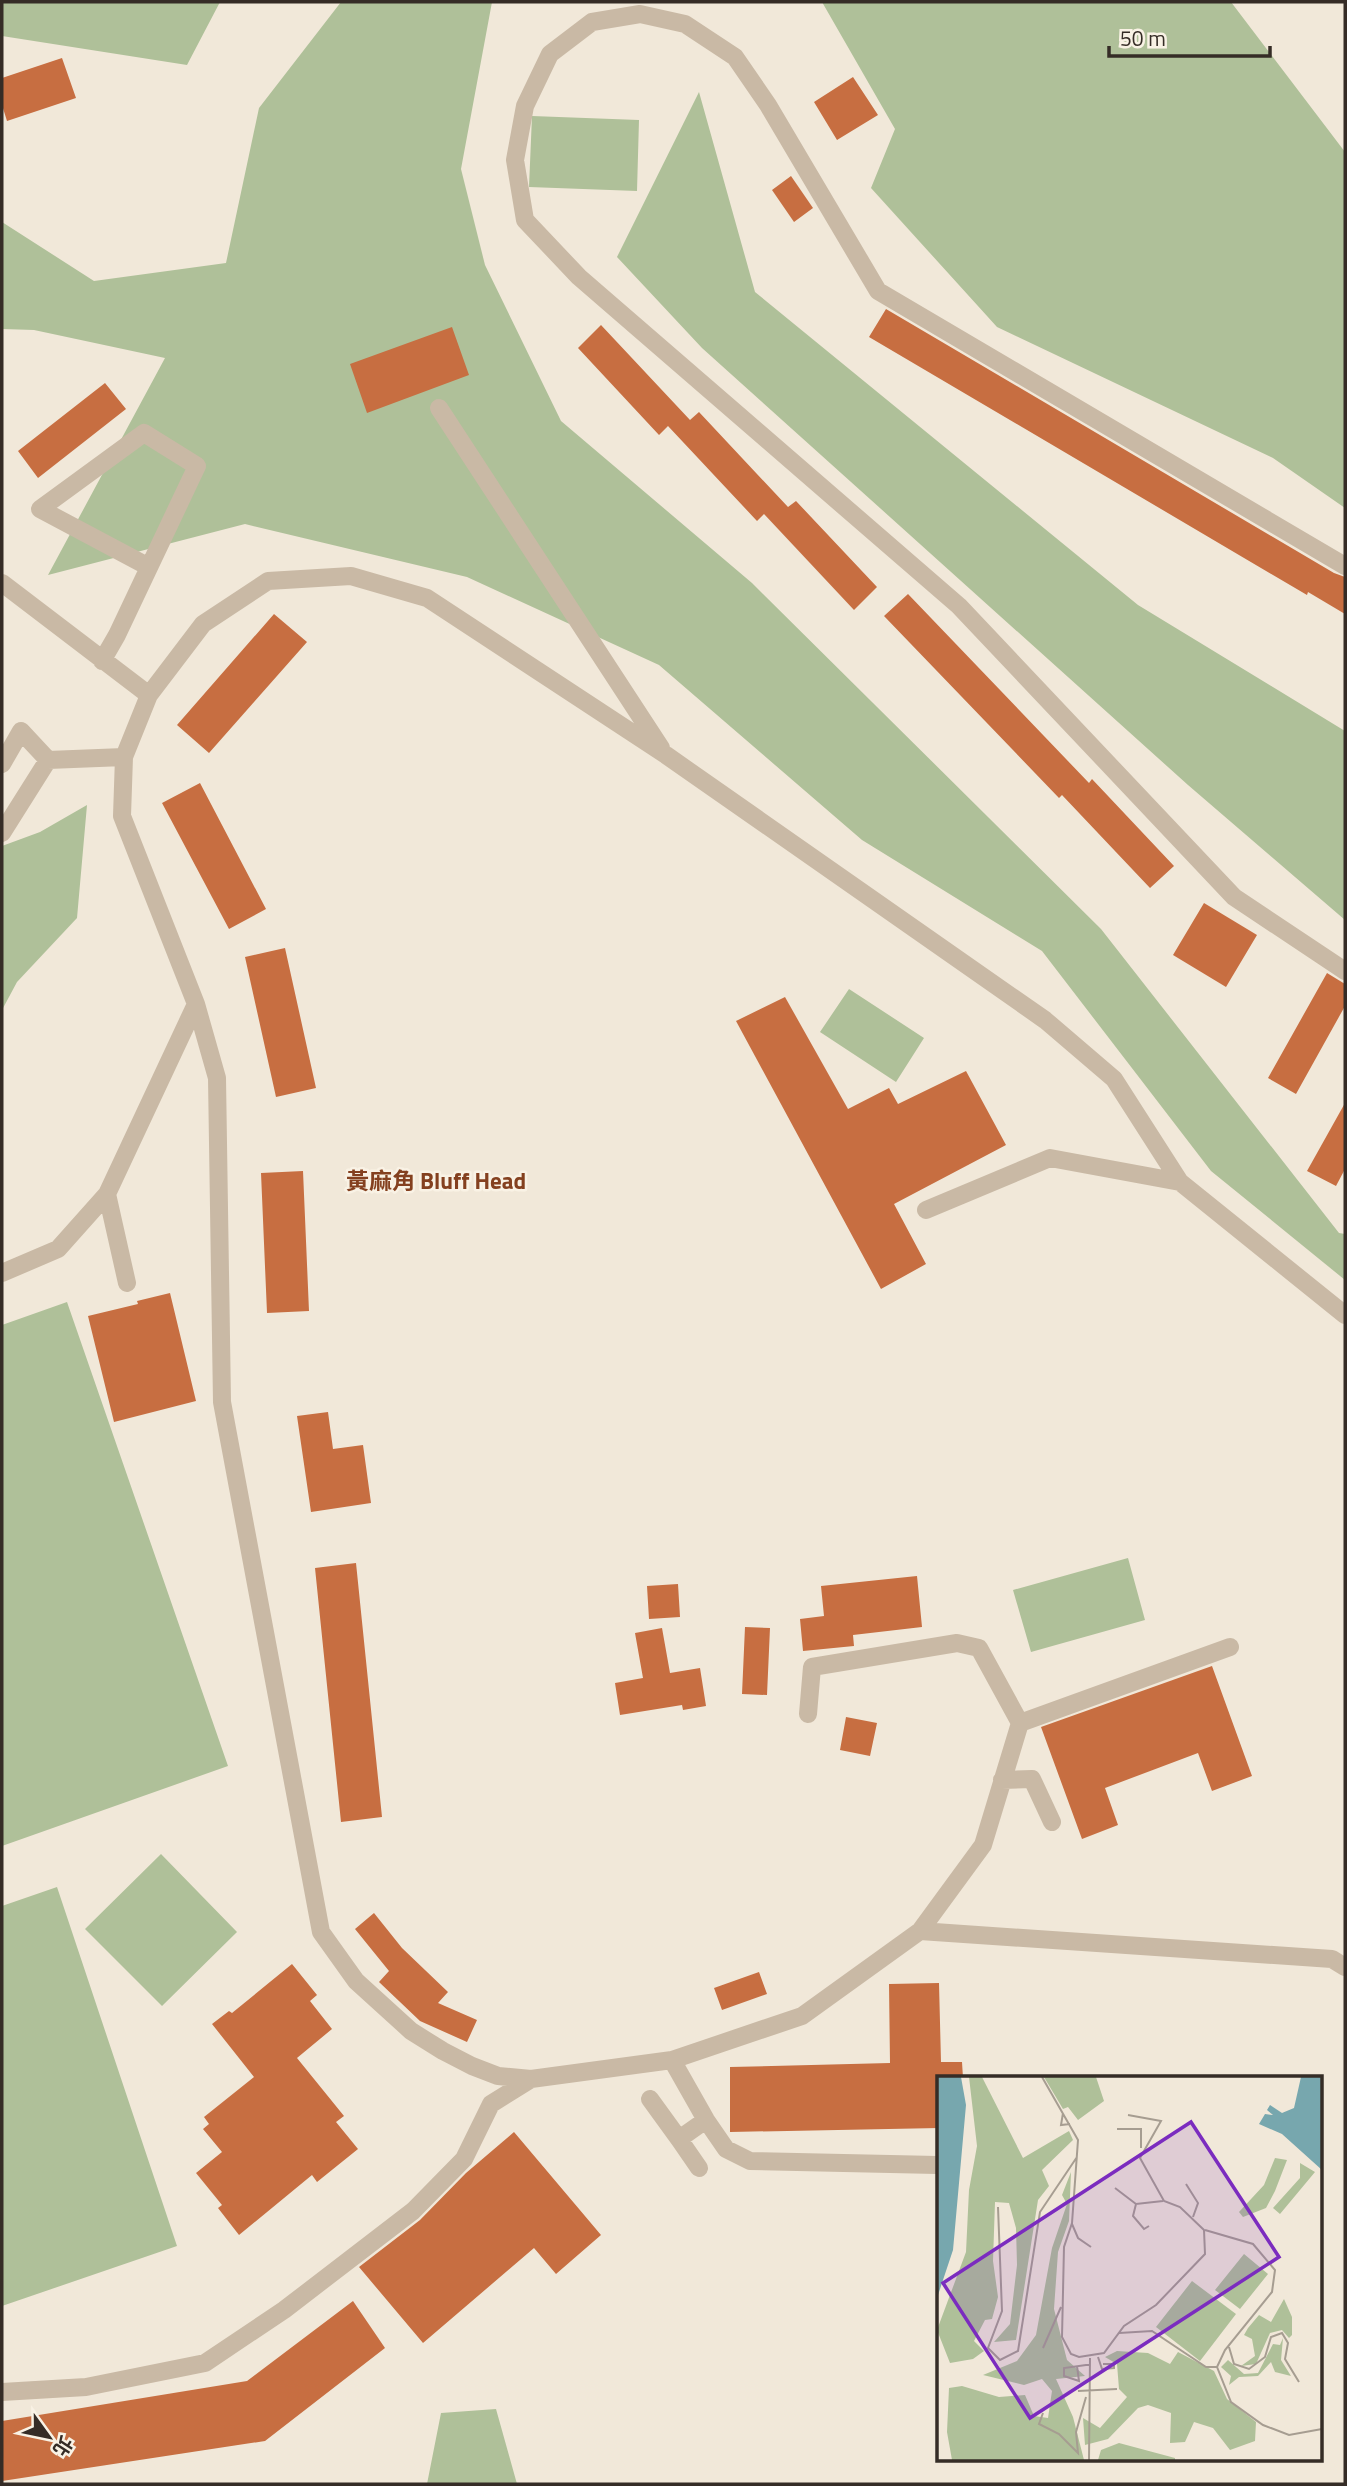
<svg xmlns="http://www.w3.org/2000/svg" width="1347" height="2486" viewBox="0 0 1347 2486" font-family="'Titillium Web','Noto Sans TC',sans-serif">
<rect width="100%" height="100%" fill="#f1e8d9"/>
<path fill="#afc099" d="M2,2H220L187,65L2,36Z
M341,2H492L461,169L485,265L561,421L752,583L1101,929L1339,1233L1345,1234V1280L1211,1171L1042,951L862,840L659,665L467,577L245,524L48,575L165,358L34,330L2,329V222L94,281L226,263L259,108Z
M822,2H1231L1345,152V508L1273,458L997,327L871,188L895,129Z
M699,92L755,292L1138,605L1345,731V920L1188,785L702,348L617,257Z
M532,116L639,120L637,191L529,187Z
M87,805L77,918L17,982L2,1010V846L40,832Z
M849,989L924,1038L896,1082L820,1032Z
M67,1302L228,1766L2,1846V1325Z
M1128,1558L1145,1620L1031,1652L1013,1590Z
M161,1854L237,1932L162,2006L85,1929Z
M57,1887L177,2246L2,2306V1906Z
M496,2409L517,2484H427L441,2413Z"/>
<path fill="#c76e41" d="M62,58L76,98L7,121L2,105V78Z
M853,77L878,115L837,140L814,102Z
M791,176L813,208L794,222L772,190Z
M886,309L1334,573L1345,577V614L1308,592L1307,595L869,337Z
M601,325L690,420L699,412L788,507L796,501L877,587L854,610L764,514L757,521L668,426L659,435L578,348Z
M452,327L469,375L367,413L350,364Z
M105,383L126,409L38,478L18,451Z
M908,594L1089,783L1092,779L1174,866L1150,888L1062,795L1059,798L884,616Z
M274,614L307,642L209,753L177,725Z
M200,783L266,909L229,929L162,803Z
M1204,903L1257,935L1226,987L1173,955Z
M285,948L316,1088L276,1097L245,957Z
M1327,973L1345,984V1006L1296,1094L1268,1078Z
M785,997L848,1109L889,1088L898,1104L966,1071L1006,1145L894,1204L926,1264L881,1289L736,1021Z
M1345,1103V1169L1336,1186L1307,1171Z
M303,1171L309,1311L267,1313L261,1173Z
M170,1293L196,1401L114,1422L88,1316L138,1304L137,1301Z
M328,1412L333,1449L363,1445L371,1503L311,1512L297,1416Z
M356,1563L382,1817L341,1822L315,1568Z
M917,1576L922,1627L853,1635L854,1646L803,1651L800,1619L824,1616L821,1586Z
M678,1584L680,1617L649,1619L647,1586Z
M745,1627L770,1628L767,1695L742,1694Z
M662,1628L670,1673L700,1668L706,1706L683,1710L682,1705L620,1715L615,1683L643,1678L635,1633Z
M1212,1666L1252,1776L1212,1791L1198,1753L1105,1788L1118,1825L1082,1839L1041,1727Z
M846,1717L877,1723L870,1756L840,1750Z
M374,1913L402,1948L448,1992L438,2003L477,2020L467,2042L420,2021L379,1982L389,1971L355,1929Z
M292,1964L317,1995L310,2001L332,2029L297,2058L344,2116L336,2122L358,2149L317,2182L312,2175L239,2235L218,2208L222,2205L196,2173L222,2152L203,2129L209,2124L204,2117L254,2077L212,2024L229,2011L232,2013Z
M759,1972L767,1994L722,2010L714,1988Z
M939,1983L941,2062H962L963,2078H939V2128L730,2132V2067L890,2063L889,1984Z
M514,2132L601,2235L556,2274L534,2248L423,2343L359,2267L420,2220L466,2173Z
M353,2301L385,2348L265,2441L2,2481V2421L247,2381Z"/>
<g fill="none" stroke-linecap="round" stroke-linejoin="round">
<path stroke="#c9b9a5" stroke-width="18" d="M439,408L661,748
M1345,566L878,291L768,105L735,57L685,24L640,14L592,22L550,54L525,106L515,160L525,220L579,277L959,606L1234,897L1345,971
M2,583L149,695
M102,661L117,635L197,466L144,433L40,509L149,567
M2,764L21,731L48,760L124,757
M2,833L48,760
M107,1194L127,1283
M926,1210L1050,1158L1180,1182
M2,1273L58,1249L107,1194L196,1004
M1345,1315L1180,1182L1114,1079L1045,1020L666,755L427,598L351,576L268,581L203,624L149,695L124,757L122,816L196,1004L217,1078L222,1402L321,1932L356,1981L411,2031L443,2051L472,2066L498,2076L531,2079L672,2060L802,2016L920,1931L1332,1959L1345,1967
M808,1714L812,1667L957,1643L979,1648L1020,1723
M1002,1780L1032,1779L1052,1822
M920,1931L983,1845L1020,1723L1230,1647
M672,2060L706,2120L726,2149L750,2161L937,2165
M650,2099L679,2139
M699,2168L679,2139L706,2120
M2,2392L86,2387L205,2363L284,2310L413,2211L464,2159L491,2104L531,2079"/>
</g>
<g text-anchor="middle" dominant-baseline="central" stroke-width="5" stroke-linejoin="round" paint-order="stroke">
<g font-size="23" font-weight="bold" fill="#84401f" stroke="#f9f2e5">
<text x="436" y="1180">黃麻角 Bluff Head</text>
</g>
</g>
<g transform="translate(937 2076)">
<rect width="385" height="385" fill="#f1e8d9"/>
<path d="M32,1H45L86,82L132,55L136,64L105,94L112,110L101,124L79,264L57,266L73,248L80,189L79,152L72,127L58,126L56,185L61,221L55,243L48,244L37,265L47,275L36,283L13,287L0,254L29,176L32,114L40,70ZM107,1H159L167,25L141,44L131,31L126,33ZM338,82L350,84L338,115L329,132L306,141L302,136L327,109ZM363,87L378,96L343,138L336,132L363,102ZM134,96L132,145L121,176L117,233L130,284L148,300L119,303L136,341L147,384H15L10,356L12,312L25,310L62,321L88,319L97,340L111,342L115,315L105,303L87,309L46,299L80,285L99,259L115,172L130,128L125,119ZM307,178L331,198L303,233L278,214ZM255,205L299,238L263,285L219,251ZM347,223L355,241V259L352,262L345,254L333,257L319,288L304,290L318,280L315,263L307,259L311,252L322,239L334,246ZM346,262L344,284L354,300L338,296L334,286L321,300L302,301L292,309L294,300L284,291L291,284L307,298L321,297L336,268L343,269ZM180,275L211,277L233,288L241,276L277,295L290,323L319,346L318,365L293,374L276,352L257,346L248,366L233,367L234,337L211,329L201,332L171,363L148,369L146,342L163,352L190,321L182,313L180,288L168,281ZM182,367L238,382V384H161L164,374Z" fill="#afc099"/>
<path d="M0,1H24L29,29L16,174L0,222ZM364,1H385V94L345,58L322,48L328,38L336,39L330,34L333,29L345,37L357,32Z" fill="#77a7ae"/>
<path fill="none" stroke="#a69d91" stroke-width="2" d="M105,1L141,64L135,147L127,171L125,261L134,278L142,281L167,277L187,250L219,229L268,178L267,154L243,131L227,125L203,82L224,45L191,39M126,37L124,49L133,48M180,53H204V72M249,108L261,127L256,141M178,112L199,128L226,125M199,128L196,140L207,153L212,150M61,131L65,235L51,272L63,284L81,275L103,136L140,81M135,148L141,162L154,171M268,154L316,168L338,194L335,216L288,274L280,291M182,257L215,255L269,291H280L294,326L326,349L352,359L385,353M292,271L297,288L312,293L328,281L334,261L345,257L351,267L348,283L362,306M106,272L124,231M161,281L165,293L177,292V288H166M140,290L142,305L127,300V292L149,289H153M141,315L180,313M106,337L102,348L122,358L141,377L139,356L149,321M152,384L153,282"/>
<path fill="#7b2cbf" fill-opacity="0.15" stroke="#7b2cbf" stroke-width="3.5" d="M254,46L342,181L93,342L6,207Z"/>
<rect width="385" height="385" fill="none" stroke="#352c26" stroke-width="3.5"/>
</g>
<rect width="1347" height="2486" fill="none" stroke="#352c26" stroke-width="7"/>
<g transform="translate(49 2437) rotate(123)" stroke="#f9f2e5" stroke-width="5" paint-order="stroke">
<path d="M0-5L12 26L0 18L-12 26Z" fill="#352c26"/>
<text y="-10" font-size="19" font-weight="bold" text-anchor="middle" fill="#352c26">北</text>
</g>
<path d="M1109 46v10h161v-10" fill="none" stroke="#352c26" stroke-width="3.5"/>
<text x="1120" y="46" font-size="21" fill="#352c26" stroke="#f9f2e5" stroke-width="5" paint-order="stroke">50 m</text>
</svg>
